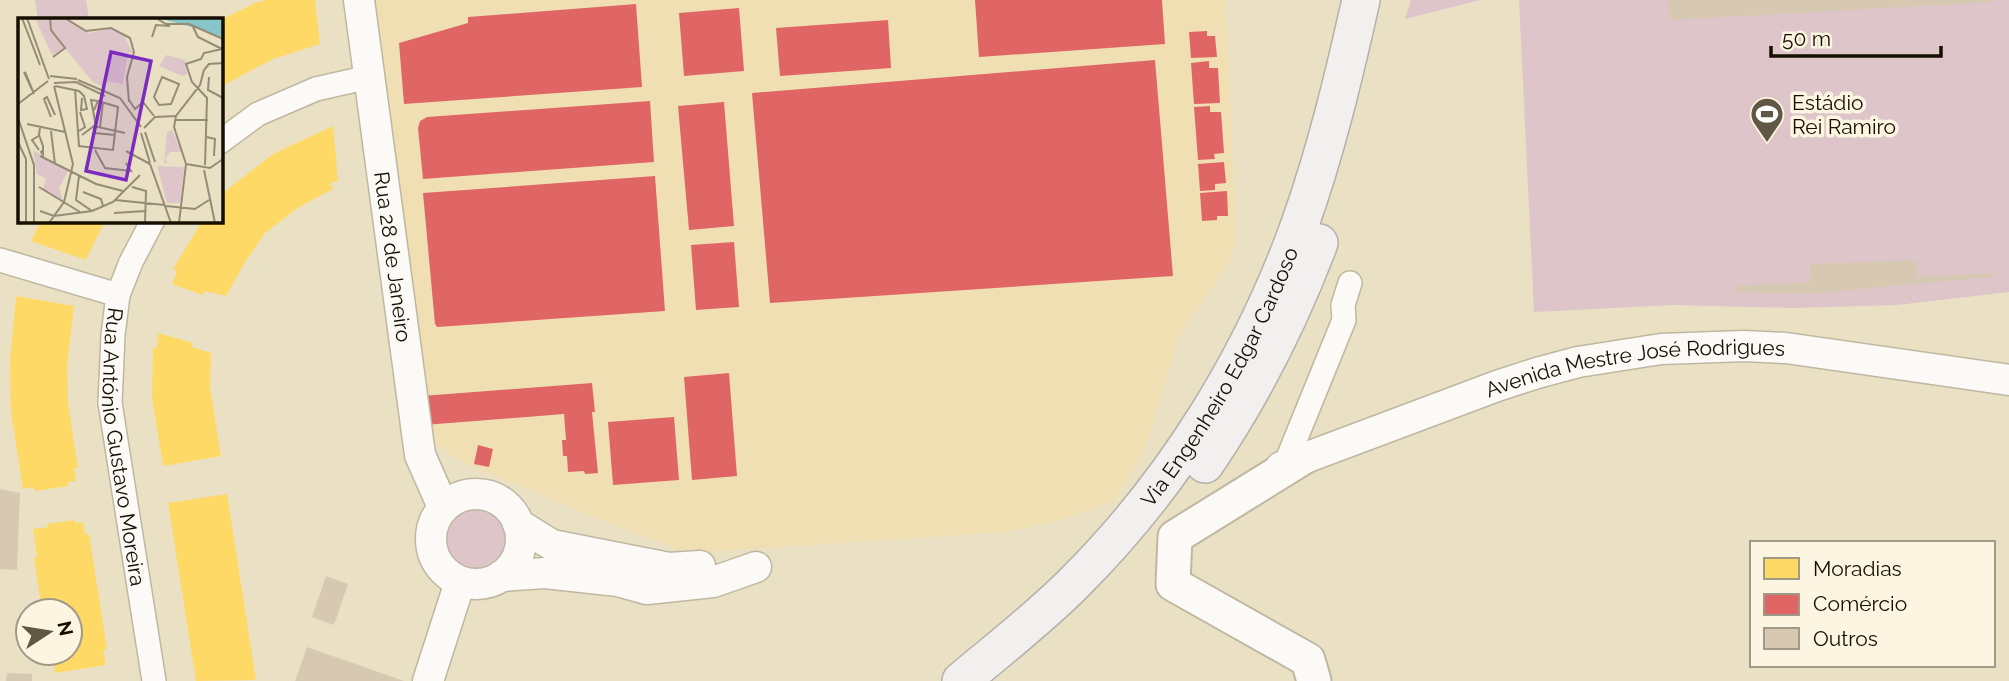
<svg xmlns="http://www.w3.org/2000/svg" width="2009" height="681" viewBox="0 0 2009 681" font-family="Raleway,sans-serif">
<rect width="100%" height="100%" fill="#eae0c4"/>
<path fill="#efdfb3" d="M373,0H1226L1236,237L1229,264L1180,333L1144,452L1114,501L1060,520L1007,532L688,553L606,522L460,461L430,439Z"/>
<path fill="#ddc5ca" d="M35,0H86L89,19H38Z
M1411,0H1480L1405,19Z
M1519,0H2009V292L1897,305L1794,308L1673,305L1534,312Z
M446 539a31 31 0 1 1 62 0a31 31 0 1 1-62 0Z"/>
<path fill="#ffd966" d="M266,0H315L320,44L273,59L220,87V20L255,3Z
M333,126L338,181L330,183L333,189L299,207L265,233L245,262L226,296L205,291L203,295L172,284L177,271L173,269L203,220H220V197L223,193L273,154Z
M41,220H105L86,260L31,241Z
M16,296L74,306L67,366L68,403L78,468H74L76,481L68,482V486L35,491L34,487L23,489L11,412L10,360Z
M158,333L193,343L192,347L211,353L210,388L221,456L163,466L152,397L153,347L157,348Z
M227,494L256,680L196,681L168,503Z
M74,520L75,523L83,522L85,535L89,534L107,649L103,650L106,665L55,673L54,661H50L49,653H70V611H42L34,558L37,557L33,529L48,527L47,524Z"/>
<path fill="#e06666" d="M975,0H1162L1165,44L979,57Z
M636,4L642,87L404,104L399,43L468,23V17Z
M739,8L744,71L684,76L679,13Z
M888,20L891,68L780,76L776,28Z
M1207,31V36H1215L1217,57L1191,58L1189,32Z
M1155,60L1173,276L770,303L752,93Z
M1209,61V68H1218L1220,103L1194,104L1191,63Z
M650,101L654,162L423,179L418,128L420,121L427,117Z
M724,102L734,226L689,230L678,106Z
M1210,106V112H1221L1224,153L1214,154L1215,159L1198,160L1194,107Z
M1224,162L1226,183L1215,184V190L1200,191L1198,164Z
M655,176L665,311L437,327L435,324L423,193Z
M1227,191L1228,216H1217V220L1202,221L1200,193Z
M734,242L739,307L696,310L691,245Z
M729,373L737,476L692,480L684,377Z
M592,383L595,412H592L598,473L585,474L584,471L568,472L567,456H563L562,440H566L564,414L424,425L422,396Z
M674,417L679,480L613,485L608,422Z
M478,445L493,449L489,467L474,464Z"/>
<path fill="#d7c9b1" d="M1668,0H1995V2L1670,20Z
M1916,260L1917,277L1993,273V277L1805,294L1735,292V286L1811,282L1810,264Z
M0,489L20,493L17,570L0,569Z
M326,576L348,584L334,625L312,617Z
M307,647L404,681H295Z
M7,673L32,674V681H6Z"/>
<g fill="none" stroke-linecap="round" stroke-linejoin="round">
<defs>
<g id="minor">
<path d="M220,142L258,114L316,89L369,77"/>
<path id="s1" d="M153,220L131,262L118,295L113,335L110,403L154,681"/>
<path d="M0,260L118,295"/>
<path d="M1285,465L1344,320L1343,305L1350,283"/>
</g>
<g id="tertiary">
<path id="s2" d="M359,0L420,455L443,507"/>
<path id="s3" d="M1281,467L1497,386L1537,373L1578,362L1661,349L1744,346L1786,348L2009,380"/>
<circle cx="476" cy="539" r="45"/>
<path d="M518,524L552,545L669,568L700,566"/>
<path d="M501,576L545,573L618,581L647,589L713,582L756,567"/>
<path d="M428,681L460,582"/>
</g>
<path id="secondary" d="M1304,457L1175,537L1173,584L1308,660L1314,681"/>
<g id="primary">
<path d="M1205,464C1252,395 1289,322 1319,243"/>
<path id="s4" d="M961,681C999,649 1038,619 1073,584C1174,484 1252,358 1300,224C1326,151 1344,76 1361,0"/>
</g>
</defs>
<use href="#minor" stroke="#bfb7a1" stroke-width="26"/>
<use href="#tertiary" stroke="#bfb7a1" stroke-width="33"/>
<use href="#secondary" stroke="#bfb7a1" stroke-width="37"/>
<use href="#primary" stroke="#b4b1a9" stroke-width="40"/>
<use href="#minor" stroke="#fcfaf6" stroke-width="23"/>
<use href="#tertiary" stroke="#fcfaf6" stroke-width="30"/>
<use href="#secondary" stroke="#fcfaf6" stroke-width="33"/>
<use href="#primary" stroke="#f1f0ef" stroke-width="37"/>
</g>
<defs>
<symbol id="stadium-pin" viewBox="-11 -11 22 30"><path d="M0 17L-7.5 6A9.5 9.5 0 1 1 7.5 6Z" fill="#605845" stroke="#fcf5e1"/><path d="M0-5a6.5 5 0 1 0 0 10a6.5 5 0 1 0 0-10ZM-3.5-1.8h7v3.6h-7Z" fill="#fff"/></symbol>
</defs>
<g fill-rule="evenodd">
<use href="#stadium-pin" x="1748" y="95" width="38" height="52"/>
</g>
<g text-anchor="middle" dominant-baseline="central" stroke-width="7" stroke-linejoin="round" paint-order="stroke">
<g font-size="21" fill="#160f01" stroke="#fcf5e1" text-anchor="start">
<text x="1792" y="102">Estádio<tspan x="1792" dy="24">Rei Ramiro</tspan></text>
</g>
<g font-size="21" fill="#160f01" stroke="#fcf5e1">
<text stroke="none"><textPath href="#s2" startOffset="259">Rua 28 de Janeiro</textPath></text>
<text stroke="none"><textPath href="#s3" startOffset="371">Avenida Mestre José Rodrigues</textPath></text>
<text stroke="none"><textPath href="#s4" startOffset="404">Via Engenheiro Edgar Cardoso</textPath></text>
<text stroke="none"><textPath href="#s1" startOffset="236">Rua António Gustavo Moreira</textPath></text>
</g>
</g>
<g transform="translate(18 18)">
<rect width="205" height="205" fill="#eae0c4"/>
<path d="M17,0H46L71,15L92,11L105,16L115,35H110L105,66L87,63L86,70L74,63L47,30L34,37ZM148,37L167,42L169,56L164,58L141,48ZM154,112L164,134H152L147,140L150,145H146L149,114ZM15,132L50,153L41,170L45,183L25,171L28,161L19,156ZM139,148L166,149L162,185H149Z" fill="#ddc5ca"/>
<path d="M140,0H205V20L181,11Z" fill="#86c5c8"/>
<path fill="none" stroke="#958c76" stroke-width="2" d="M4,0L22,47M9,0L31,61M32,0L33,12L47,30L35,39M47,0L68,13L93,10L112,20L116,34L109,59L111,84M138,0L148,6H171L205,21M175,9L180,19L204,31M134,19L138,7L152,8M6,54L16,76L7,54M32,58L59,61M144,59L161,66L153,86L141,87L136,79ZM191,59L190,72L205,80M60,62L102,80L123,109M36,65L58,64L87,78M37,68L61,73L66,78L69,91L63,92L64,80M57,71L61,128L95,132L100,89L80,83M111,82L117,91L125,84L136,98M0,86L30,63M76,92L80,83L73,82L78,108M33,99L26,81L29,79L37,97M0,100L16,147V205M157,102H190M9,106L47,114M22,109L21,117L25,128V137L23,134L25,132M76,109L77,115L97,117M82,109L85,84M126,110L137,99L158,98M33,113L37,146M61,113L67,109L62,94M127,114L137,144M123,115L132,145M64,117L76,108L107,115M189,119L197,121L196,138M0,124L8,141V205M21,132L14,122L22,117M77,132L87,150L113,153L108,145M108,133L132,146M22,138L78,166L105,173M132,146L153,205M168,146L192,150L205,141M187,147L189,80L174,64L168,46L183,41L186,35L204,31M186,152L197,205M61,158L58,182L74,193M21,169L62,194M114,169L128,173L127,205M65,174L83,181L85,188M97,182L147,187M148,188L177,191L191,182M22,193L36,198L74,193L95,184L122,157M96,195L127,193M31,205L46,184L55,146L36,68M161,205L168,146L156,109L158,98L182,67L186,52L191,46L205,45"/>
<path fill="#7b2cbf" fill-opacity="0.15" stroke="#7b2cbf" stroke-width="3.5" d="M93,34L133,43L108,162L68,153Z"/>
<rect width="205" height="205" fill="none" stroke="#160f01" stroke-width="3.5"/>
</g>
<rect x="1750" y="541" width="245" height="126" fill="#fcf5e1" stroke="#a09987" stroke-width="2"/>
<rect x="1764" y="558" width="35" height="21" fill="#ffd966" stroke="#a09987" stroke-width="2"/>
<text x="1813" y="576" font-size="21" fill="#160f01">Moradias</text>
<rect x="1764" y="594" width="35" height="21" fill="#e06666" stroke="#a09987" stroke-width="2"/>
<text x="1813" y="611" font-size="21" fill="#160f01">Comércio</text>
<rect x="1764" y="628" width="35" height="21" fill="#d7c9b1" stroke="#a09987" stroke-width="2"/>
<text x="1813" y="646" font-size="21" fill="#160f01">Outros</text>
<g transform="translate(49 632) rotate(78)"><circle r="33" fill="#fcf5e1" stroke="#a09987" stroke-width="2"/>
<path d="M0-5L12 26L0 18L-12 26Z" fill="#605845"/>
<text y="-10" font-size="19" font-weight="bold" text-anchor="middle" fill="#160f01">N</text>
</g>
<path d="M1771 46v10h170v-10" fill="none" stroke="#160f01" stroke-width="3.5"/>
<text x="1782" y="46" font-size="21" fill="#160f01" stroke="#fcf5e1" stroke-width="5" paint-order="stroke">50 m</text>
</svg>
